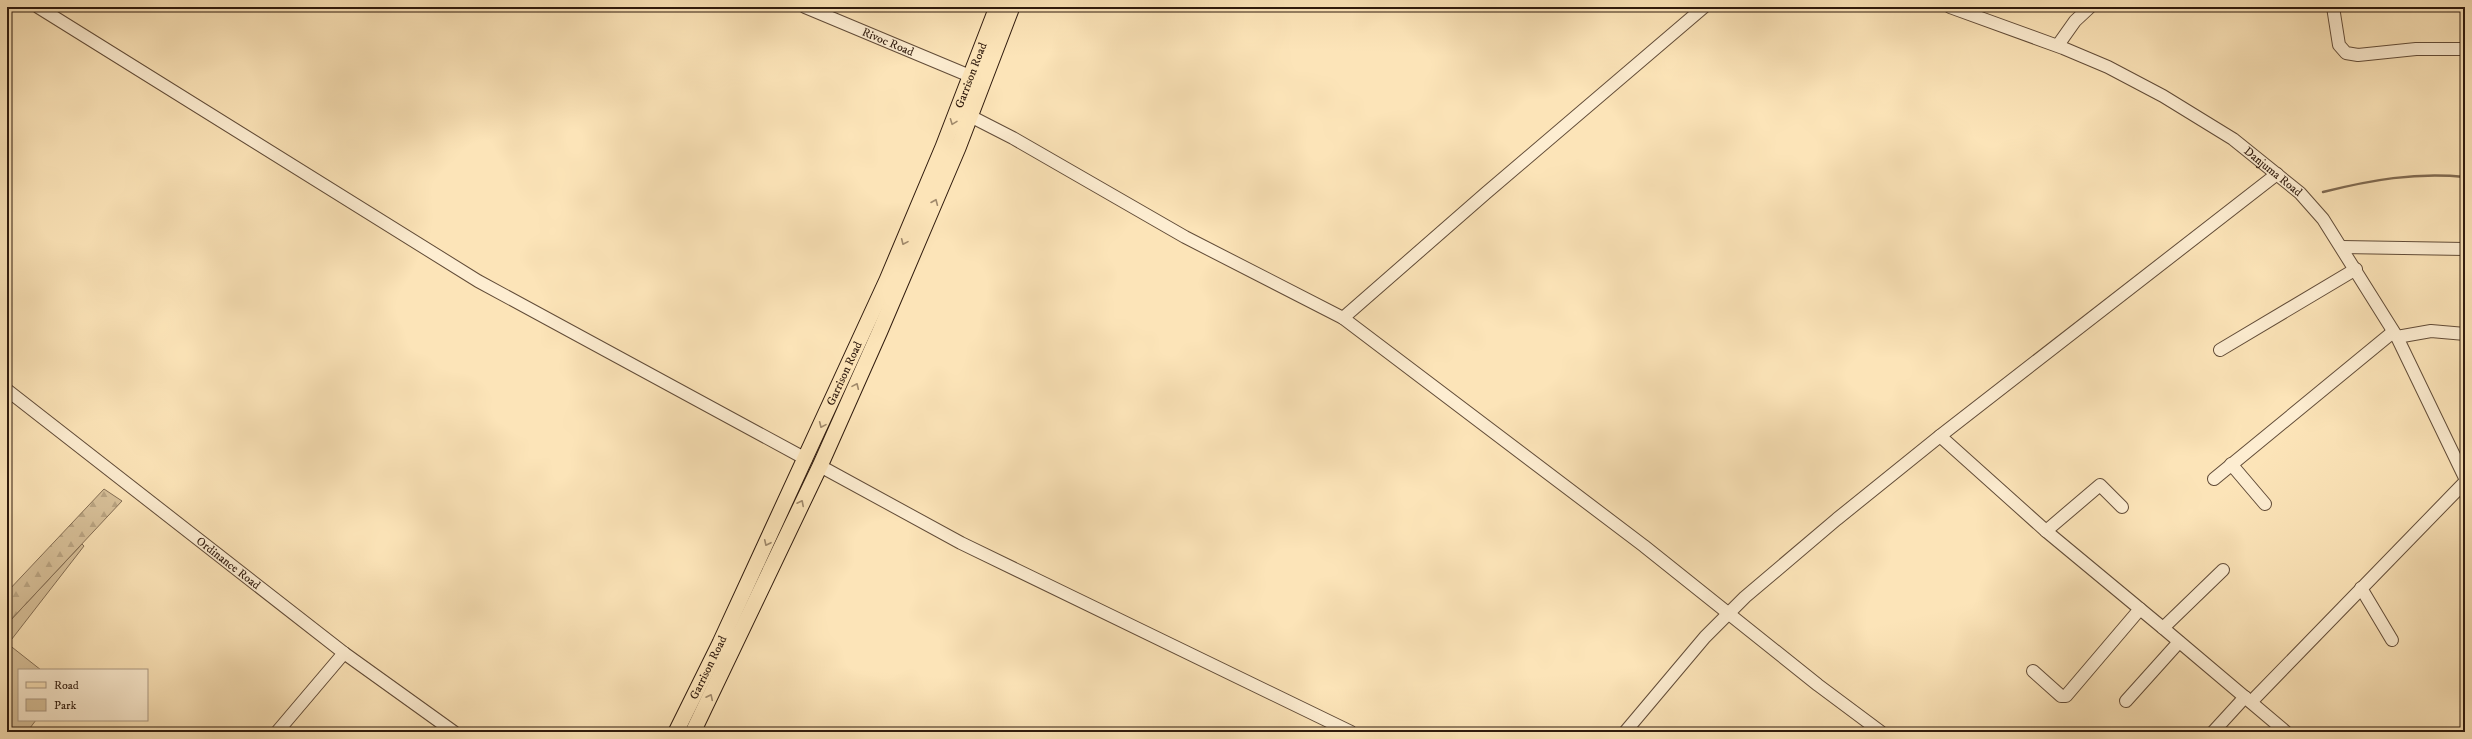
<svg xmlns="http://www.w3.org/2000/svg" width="2472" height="739" viewBox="0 0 2472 739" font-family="'IM FELL DW Pica',serif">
<defs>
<pattern id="forest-firs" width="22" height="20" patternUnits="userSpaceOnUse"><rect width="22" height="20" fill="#d9c29b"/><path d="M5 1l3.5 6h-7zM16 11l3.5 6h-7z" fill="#bba684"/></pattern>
</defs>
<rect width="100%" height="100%" fill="#fce4b8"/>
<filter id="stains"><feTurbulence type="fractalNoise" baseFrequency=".005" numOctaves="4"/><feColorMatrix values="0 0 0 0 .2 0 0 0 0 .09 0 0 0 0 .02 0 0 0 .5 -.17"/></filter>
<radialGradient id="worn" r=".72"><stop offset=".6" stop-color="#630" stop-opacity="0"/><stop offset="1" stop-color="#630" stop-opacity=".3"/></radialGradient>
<path fill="#d9c29b" stroke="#846e54" d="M82,544L84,546L8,644L41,670H19V720H36L27,732H7V624Z"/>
<path fill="url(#forest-firs)" stroke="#846e54" d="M104,489L122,501L7,624V592Z"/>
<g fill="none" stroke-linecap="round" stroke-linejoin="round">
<path stroke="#806a51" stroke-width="2.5" d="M2323,192C2371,180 2415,172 2465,177"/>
<defs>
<g id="minor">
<path d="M38,7L478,281L806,459"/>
<path id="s1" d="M805,7L970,76"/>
<path id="s2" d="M1950,7L2063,48L2108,67L2163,96L2233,139L2300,193L2323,219L2397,337L2465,478"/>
<path d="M2333,7L2339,45L2346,53L2358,55L2416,49H2465"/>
<path d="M2058,45L2075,21L2090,7"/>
<path d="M970,116L1013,138L1185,237L1343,318L1644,546L1818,685L1881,732"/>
<path d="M2342,247L2465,249"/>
<path d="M1343,318L1486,193L1704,7"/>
<path d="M2397,337L2431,331L2465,334"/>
<path d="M2220,350L2356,269"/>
<path id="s3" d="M7,390L344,653L454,732"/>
<path d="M1940,436L2046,531L2163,628L2286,732"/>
<path d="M2231,464L2265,504"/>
<path d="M820,466L961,543L1351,732"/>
<path d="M2214,479L2393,332"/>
<path d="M2046,531L2100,485L2122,507"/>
<path d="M2361,588L2392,640"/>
<path d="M2163,628L2223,570"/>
<path d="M2033,671L2061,696H2066L2140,609"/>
<path d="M2126,701L2179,642"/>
<path d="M2251,702L2465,482"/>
<path d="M277,732L344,653"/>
<path d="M1625,732L1705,637L1745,597L1837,519L1940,436L2277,174"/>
<path d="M2213,732L2245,697"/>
</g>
<g id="major">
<path id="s4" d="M676,732L720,643L887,280L943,147L997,7"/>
<path d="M693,732L820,466L880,331L958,148L1012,7"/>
</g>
</defs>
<use href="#minor" stroke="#624c38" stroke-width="14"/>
<use href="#major" stroke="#2f1a0d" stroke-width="17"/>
<use href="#minor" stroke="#fdedd1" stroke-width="12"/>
<use href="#major" stroke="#fce4b8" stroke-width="15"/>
</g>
<defs><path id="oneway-chevron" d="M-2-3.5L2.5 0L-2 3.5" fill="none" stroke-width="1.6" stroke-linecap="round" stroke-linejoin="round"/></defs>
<g stroke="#a0896b">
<use href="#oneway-chevron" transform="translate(953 122) rotate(111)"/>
<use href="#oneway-chevron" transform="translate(935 202) rotate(-67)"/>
<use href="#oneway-chevron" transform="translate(904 242) rotate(114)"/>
<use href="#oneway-chevron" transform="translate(856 386) rotate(-66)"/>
<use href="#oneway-chevron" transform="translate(822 425) rotate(114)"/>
<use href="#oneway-chevron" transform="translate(801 503) rotate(-63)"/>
<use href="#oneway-chevron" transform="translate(767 543) rotate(115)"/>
<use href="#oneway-chevron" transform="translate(710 697) rotate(-64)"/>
</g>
<g text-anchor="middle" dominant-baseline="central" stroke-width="3.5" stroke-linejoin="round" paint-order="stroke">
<g font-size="12" fill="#2f1a0d" stroke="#fdedd1">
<text stroke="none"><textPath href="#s1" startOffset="90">Rivoc Road</textPath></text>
<text stroke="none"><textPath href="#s4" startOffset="720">Garrison Road</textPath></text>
<text stroke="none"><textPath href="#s2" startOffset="365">Danjuma Road</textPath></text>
<text stroke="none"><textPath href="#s4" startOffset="396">Garrison Road</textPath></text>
<text stroke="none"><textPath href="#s3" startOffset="281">Ordinance Road</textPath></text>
<text stroke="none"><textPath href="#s4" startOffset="72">Garrison Road</textPath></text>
</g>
</g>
<rect width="2472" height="739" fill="none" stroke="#fce4b8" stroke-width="24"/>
<rect x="8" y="8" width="2456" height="723" fill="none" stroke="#2f1a0d" stroke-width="2"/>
<rect x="12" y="12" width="2448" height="715" fill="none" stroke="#2f1a0d"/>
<rect x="18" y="669" width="130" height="52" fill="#fdedd1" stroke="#ab9983"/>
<rect x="26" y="682" width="20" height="6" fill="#fce4b8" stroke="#ab9983"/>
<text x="54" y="689" font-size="12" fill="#2f1a0d">Road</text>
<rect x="26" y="699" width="20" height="12" fill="#d9c29b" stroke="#ab9983"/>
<text x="54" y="709" font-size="12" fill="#2f1a0d">Park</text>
<rect width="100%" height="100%" filter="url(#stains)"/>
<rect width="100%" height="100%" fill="url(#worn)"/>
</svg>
